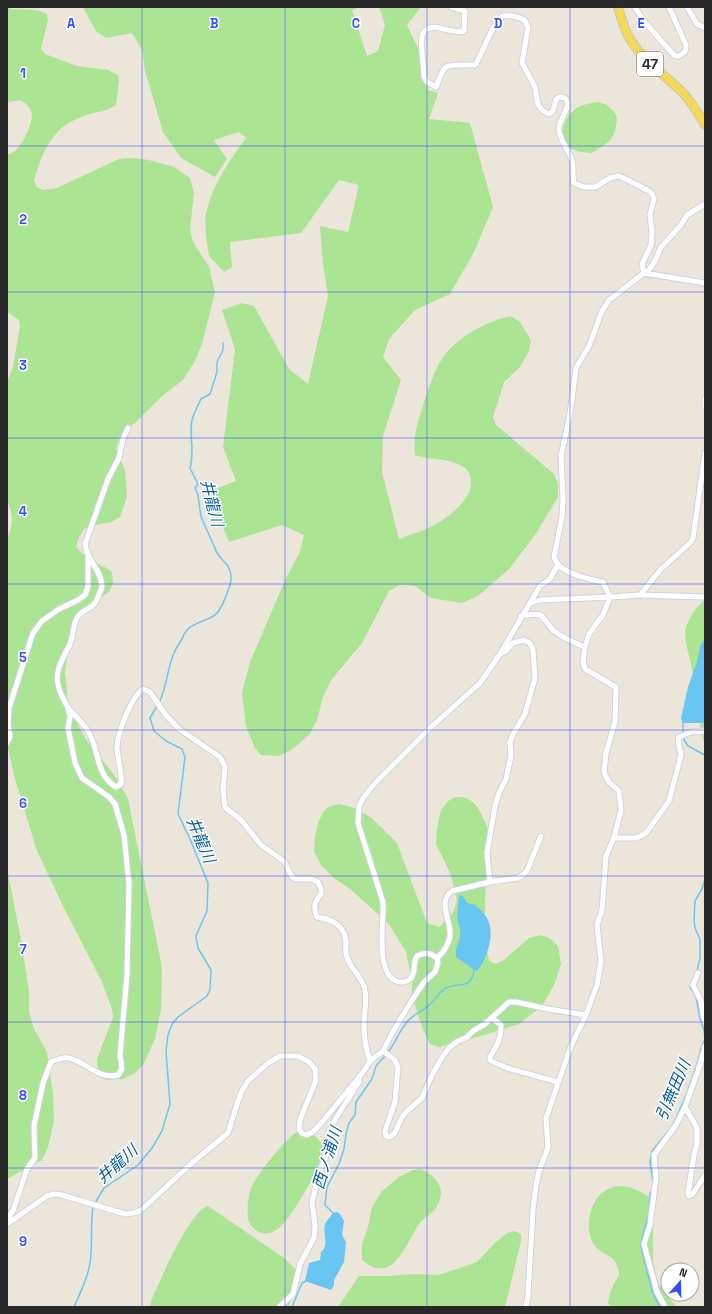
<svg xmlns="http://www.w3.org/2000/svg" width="712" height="1314" viewBox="0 0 712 1314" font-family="'Space Grotesk','Noto Sans JP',sans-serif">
<rect width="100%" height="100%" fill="#ece5da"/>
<path fill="#abe594" d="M7,7H9L11,9C23,10 36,8 47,14L48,20L41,49L45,54L77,66L108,70L118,75L119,82L116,105C108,111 99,111 90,114C79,117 63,124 56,134C45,146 38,165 34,181L37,187L43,190L57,188L119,159L132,158L149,160L174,167L190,178L194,193L190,229L193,242L209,267L215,292L202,344L195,361L183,380L162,396L135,423L123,432L119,439L116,449L125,470L127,497L120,517L111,522L91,526L84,529L79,537L76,547C85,559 100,563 112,572L113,584L109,592L88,605L80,614L71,633L65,672L68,705L85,738L118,780L128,799L162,967L161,1009L155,1039L143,1065L134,1074L123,1079L106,1080L98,1075L97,1059L113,1017L112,1009L101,980L64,908L37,851L15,779L7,744V539C13,526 14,514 7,501V382L13,367L20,326L19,320L7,312V155C11,153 15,152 18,148C24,141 35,120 31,111C29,105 25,103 20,100L9,102L7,104Z
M83,7H361L352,10L367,56L378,51L385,25L379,7H421L407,25L419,50L428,90L438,93L429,119L470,123L493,207L474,252L450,294L415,310L389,339L383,357L401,380L383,436L382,472L399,539C411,534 425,531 436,524C449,517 471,499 471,484C471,477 470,472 465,468C450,457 431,461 415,455C413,438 417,423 423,406C427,392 436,365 446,353C463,334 486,322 510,316L519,321L531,340L529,351L520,367L504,382L493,417L496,425L554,474L558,484V497L535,535L509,569L478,596L462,603L431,598L415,586L400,585L389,591L362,643L331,680L323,697L317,720L310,734L294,748L279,756L261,755L255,748L246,727L242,693L250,662L286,578L299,554L304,535L282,525L229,542L216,510L213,490L236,481L223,447L235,349L222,310L242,303L254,306L289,369L308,384L328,296L323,264L320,226L348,232L359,185L339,180L301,233L230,242L232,267L224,272L209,256C207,243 204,227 206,213C213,184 229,161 246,138L239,132L214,140L227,159L215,177L181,158L163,132L145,71L142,50L132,33L106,38L96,31Z
M598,102L607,105L615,113L617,119L615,132L610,141L592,153L581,152L572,149L561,140C564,115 572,105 598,102Z
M705,600V746C697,719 695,692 691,664C689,652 683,640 686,628C689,617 696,607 705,600Z
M456,797C472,796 479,807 484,820C486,824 488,828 488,832C490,854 486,877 485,900C485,920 485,941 489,961L496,964L504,960L529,938L541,935L549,938L558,946L561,964L554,985L542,1006L519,1024L484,1035L439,1047L430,1044L424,1032L412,997V981L406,952L389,924L350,889L334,878L321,865L314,851L315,837L318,823L323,812L328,807L339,804L355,808L373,819L397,843L427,923L439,927L453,913L457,901L451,875L436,844L437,828L441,810L448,801Z
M7,868L21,940L29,991V1012L34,1029L47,1052L53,1094L54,1121L48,1147L42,1160L7,1179Z
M305,1130C312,1134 322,1139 323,1149C323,1164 291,1219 279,1228C272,1233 267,1235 259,1232C254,1230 249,1224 248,1219C247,1210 248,1194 252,1186C256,1176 289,1134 299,1131C301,1130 303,1130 305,1130Z
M420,1169C438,1176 448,1191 435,1209C431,1215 423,1218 419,1224C410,1237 400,1265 384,1268C375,1270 368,1265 362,1260V1244L368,1227L372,1207L382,1191L399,1177L413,1170Z
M616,1186C631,1186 640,1190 651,1199L653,1227V1261L658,1283L676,1307H611L608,1303C609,1298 610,1291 613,1286C614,1282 618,1278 619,1275C619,1273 619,1271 618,1269C614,1253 603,1256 595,1246C583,1230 589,1198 608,1189C610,1188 614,1187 616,1186Z
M208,1206L284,1258L295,1269V1288L288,1307H150L151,1301C159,1283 190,1210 208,1206Z
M515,1231L521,1234V1241L505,1307H338L359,1276H388L414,1274L439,1275L477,1262L495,1243L507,1233Z"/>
<path fill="#69c6f2" d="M705,638V723H683L681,718L688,687L697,662L700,647Z
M459,895L463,896L467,903C470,904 474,904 476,906C494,919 493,937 486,955C483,961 482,967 476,971L456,957V949L460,937V929L457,919Z
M337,1212L340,1214L344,1221L342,1235L346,1242L344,1262L334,1280V1285L331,1290L305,1281L309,1263L320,1260L321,1252C330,1245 322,1234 325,1224C327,1220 331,1216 333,1213Z"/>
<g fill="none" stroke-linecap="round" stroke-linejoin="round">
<path stroke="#69c6f2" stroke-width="1.5" d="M159,703C167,687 167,669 174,653C176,648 179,644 182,639C183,636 185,632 188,629C195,622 207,621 215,615C221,611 232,584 231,577C231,562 217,559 215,548L201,517L198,495L195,488L198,484L190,468C195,451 189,436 192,420C194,413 198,405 201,399L210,394L217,372V362L223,350V343
M683,734V722
M683,738L688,746L705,755
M697,971L700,958V939L695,928L694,920L695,901L702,889L705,879
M389,1051C396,1042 399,1031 407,1022C413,1014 424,1011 431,1003C436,999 440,991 446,988C457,982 472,990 474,970
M653,1183L650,1161L652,1151L673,1125L686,1095L698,1061L701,1048L705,1039L704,1030L700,1019L696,997L690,987L693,978
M653,1189L650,1193L649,1212L642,1239L641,1247L653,1294L660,1307
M95,1203L104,1188L138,1165L152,1148L162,1131L170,1104L166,1051L168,1035L172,1024L178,1017L207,996L210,990L211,970L198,948L196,936L207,911L208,883L190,839L178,814L185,757L182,749L166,741L154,731L150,718L157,706
M333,1213L325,1205L327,1187L339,1164L344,1149L346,1134L349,1123L355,1115L356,1102L372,1079L376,1066L385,1056
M74,1307C80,1293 88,1278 90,1263C93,1245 90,1225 93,1207
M292,1307L302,1283L306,1281"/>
<defs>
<path id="street" d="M451,7L465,11L464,31C454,33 449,30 440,28C433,26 424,28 422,36C420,46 424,66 424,77L427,82L436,87C439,81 441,71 446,67C452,64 468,65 475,65C483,55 492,21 503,16C510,14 519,18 525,20L528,28L522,63L535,87L538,105L543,111L549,114L553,111L556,99L560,97L565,98L568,103C567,113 559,120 559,129C559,141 570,150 572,161C574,168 572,176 574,183L584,187H595L610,178L619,176L649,191L652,194L654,198L650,215L652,232L651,245L642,264L644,273
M635,7L643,20L672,53L675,56H679L685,52L686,45L669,7
M687,7L697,24L705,28
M647,273L655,261L661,247L681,225L687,215L705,204
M705,398V407
M128,428L123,439L119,458L108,479L85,544C86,559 102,571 102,586C102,589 100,592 99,594C94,610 89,606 79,615C72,623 74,635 70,644C60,664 51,676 63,698C65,702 67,707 71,711C78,719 87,726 91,737C99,754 97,776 116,787L121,784C122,772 118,760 117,748C117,734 131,697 143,689L150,692L165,714L179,729L220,757L225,767L223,791L225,807L242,821L261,845L284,861L292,877L296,879H311L318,882L321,889V894C314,903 313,907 317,917C331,919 345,925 346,942C346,946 345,950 346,954C348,966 360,975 364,986C368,999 364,1012 364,1025C364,1037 366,1050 370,1061
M640,595L661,569L690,543L693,538L705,453
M531,603L540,600L610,597L640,595L705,597
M521,616C547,611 539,616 554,631C563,638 575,643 585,647
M7,743L10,737L8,724L9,708L33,633L42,621L59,609L78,600L85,595L88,587V557
M614,838H637L646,833L669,801L681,755C680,749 677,742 679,737L691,732L705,731
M490,882L487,853L495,806L499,793L506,779L511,756L510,742L513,734L525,714L535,678L533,650L530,643L524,640L513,643L506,651L500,654
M437,958C443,953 450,943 450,934C451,921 437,901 452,891L490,882L518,878L523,875L527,871L541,836
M698,973L693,985L701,1001L703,1014L705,1022
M493,1019L501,1025C502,1037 496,1047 490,1057V1060L491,1061L507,1068L558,1082
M383,1051L395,1060L398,1068L395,1102L385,1131L386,1136L390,1137L395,1133L402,1117L406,1112L422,1098L432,1075L443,1056L450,1047L458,1041L466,1038L473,1031L485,1024L509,1002H516L548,1009L586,1015
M685,1107L697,1128V1144L694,1155L688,1193L689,1196L692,1195L705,1175
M7,1219L13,1211L27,1169L35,1158L34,1126L43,1083L51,1062C56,1060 63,1057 69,1058C86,1062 99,1080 118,1075L122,1069L120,1055L127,975L129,884L124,835L115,804L109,797L82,778L75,763L68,728L70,717L68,709
M7,1224L47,1196L54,1194L62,1195L125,1214L133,1213L140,1211L193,1162L228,1133L238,1101L242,1091L248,1081L268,1063L280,1056H298L309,1062L315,1069L316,1080L300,1120L299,1129L302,1133L307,1135L314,1131L323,1121L364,1071L370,1061L383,1051L392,1033L409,1005L424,982L435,972L438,963L437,958C431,953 424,952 417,956C412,963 417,973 410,979C407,982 401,983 396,981C375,972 384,920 383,902L358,823L359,807L363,798L376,782L430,728L480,683L500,654L540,586L550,579L558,564
M279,1307L293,1294L300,1264L314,1238L315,1226L312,1202L319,1173L329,1149V1132L336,1118L359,1082V1076
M526,1307L528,1295L533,1210L536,1185L539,1171L548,1148L546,1118L571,1046L586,1015L597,985L601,961L597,925L602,910L606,856L614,838L621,810L619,791L609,782L604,773L606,753L615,722L616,687L585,669L583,662L585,647L589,634L603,615L610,597L603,582C589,579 559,574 554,557L562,517L563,499L561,456L570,414L576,368L589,346L602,311L609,300L644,273L705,283
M665,1307L657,1292L644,1244L650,1225L656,1178L654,1155L676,1125L685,1107L701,1062L705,1046"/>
<path id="primary" d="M618,7C621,18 624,29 630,39C643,61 664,74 682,92C691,101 698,113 705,125"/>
</defs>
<use href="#street" stroke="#cfd2e3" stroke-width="7"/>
<use href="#primary" stroke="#c7c7c7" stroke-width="10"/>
<use href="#street" stroke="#fff" stroke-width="5"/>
<use href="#primary" stroke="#f5d956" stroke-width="8"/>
</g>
<path fill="none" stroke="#344eff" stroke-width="1" stroke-opacity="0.55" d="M142,7V1307M285,7V1307M427,7V1307M570,7V1307M7,146H705M7,292H705M7,438H705M7,584H705M7,730H705M7,876H705M7,1022H705M7,1168H705"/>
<g text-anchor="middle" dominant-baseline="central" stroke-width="3" stroke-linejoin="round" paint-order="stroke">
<rect fill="#fff" stroke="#696969" stroke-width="1" x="637" y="52" width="26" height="24" rx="3"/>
<g font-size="14" font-weight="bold" fill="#292929">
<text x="650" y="64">47</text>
</g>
<g font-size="16" font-style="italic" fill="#09619d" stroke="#fff">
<text transform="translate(212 503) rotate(76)">井龍川</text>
<text transform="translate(201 840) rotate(67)">井龍川</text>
<text transform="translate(673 1090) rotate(-67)">引無田川</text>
<text transform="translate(327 1158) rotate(-73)">西ノ浦川</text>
<text transform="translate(117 1164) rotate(-42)">井龍川</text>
</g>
</g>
<g font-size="13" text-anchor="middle" font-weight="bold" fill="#344eff" stroke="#fff" stroke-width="3" stroke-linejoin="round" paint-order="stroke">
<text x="71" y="28">A</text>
<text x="214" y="28">B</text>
<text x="356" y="28">C</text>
<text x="498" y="28">D</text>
<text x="641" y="28">E</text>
<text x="23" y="78">1</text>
<text x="23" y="224">2</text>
<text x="23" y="370">3</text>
<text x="23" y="516">4</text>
<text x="23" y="662">5</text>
<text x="23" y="808">6</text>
<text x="23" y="954">7</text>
<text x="23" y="1100">8</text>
<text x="23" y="1246">9</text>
</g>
<rect width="712" height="1314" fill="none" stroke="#292929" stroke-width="16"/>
<g transform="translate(680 1282) rotate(20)"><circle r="19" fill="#ffffff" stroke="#a9a9a9"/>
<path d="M0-3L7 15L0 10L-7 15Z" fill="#344eff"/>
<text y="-6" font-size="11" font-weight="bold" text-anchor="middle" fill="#292929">N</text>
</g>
</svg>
